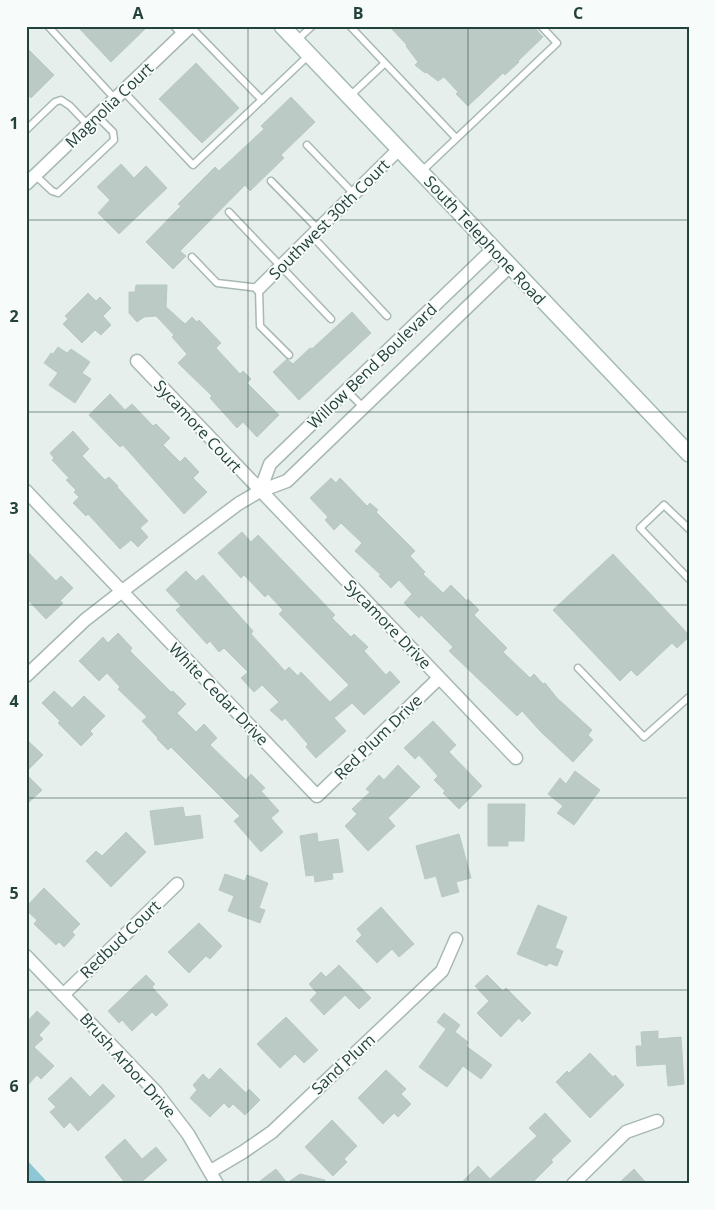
<svg xmlns="http://www.w3.org/2000/svg" width="715" height="1210" viewBox="0 0 715 1210" font-family="'Open Sans',sans-serif">
<rect width="100%" height="100%" fill="#e6efeb"/>
<path fill="#8dc7d5" d="M26,1159L49,1184H26Z"/>
<path fill="#bbcac5" stroke="#b8c9c3" d="M77,26H148L111,62Z
M389,26H533L543,37L518,61L519,62L505,75L503,73L468,106L456,94L458,92L444,77L438,81L426,72L425,73L415,65L418,62L406,46L407,45Z
M26,47L54,75L31,98L26,93Z
M196,63L239,108L202,143L159,99Z
M291,97L315,122L281,155L284,158L250,191L245,185L180,251L186,256L173,269L146,242L181,206L178,204L215,167L219,171L264,129L261,126Z
M121,164L134,178L146,166L167,188L119,234L98,213L110,200L97,187Z
M136,285H167L166,307L185,324L192,317L197,322L199,320L221,343L216,348L240,374L243,371L251,379L247,383L279,415L257,437L243,422L237,428L210,398L212,396L178,363L187,354L172,337L174,335L156,316L144,317L137,322L129,313V292H135Z
M88,293L96,301L100,297L111,308L103,316L111,325L101,335L95,330L82,343L63,324L68,319L65,316Z
M352,312L371,333L299,400L273,372L287,359L293,364L310,348L312,349Z
M58,347L67,353L71,349L90,362L82,373L91,379L75,403L49,385L58,373L44,363L51,353L53,354Z
M110,394L125,410L132,404L153,426L156,424L170,438L163,445L180,462L185,457L199,472L193,478L207,492L184,514L123,445L120,447L89,415Z
M73,431L89,449L82,456L105,480L109,477L118,486L117,487L148,521L140,528L148,537L138,547L131,540L120,549L88,514L86,516L73,503L79,497L74,492L76,490L66,480L69,478L52,460L54,458L50,453Z
M331,478L336,483L340,478L367,506L370,503L378,510L376,512L415,551L410,556L425,572L423,574L443,593L451,585L467,601L468,599L479,610L474,615L507,648L503,652L530,678L534,674L543,684L545,683L557,698L592,730L588,735L593,740L573,762L541,732L522,711L517,716L449,651L453,647L421,615L419,618L404,603L412,594L399,580L391,588L379,576L381,575L355,551L362,543L341,523L334,530L325,520L328,517L310,498Z
M242,532L251,542L258,535L335,615L332,618L351,637L354,634L368,647L364,651L386,675L390,671L400,682L364,715L352,703L334,718L346,731L316,758L306,747L308,744L285,718L282,721L270,710L279,702L262,685L254,692L241,678L248,672L224,648L219,652L210,641L207,644L176,610L181,606L166,590L186,571L196,581L203,575L253,631L251,634L285,671L289,667L298,676L301,672L330,702L349,685L279,614L283,610L268,594L265,597L244,575L241,578L218,553Z
M26,550L56,581L61,576L73,588L60,601L63,603L46,619L26,598Z
M613,554L689,635V637L677,648L672,643L637,676L631,670L620,681L553,610Z
M118,633L132,648L130,651L171,692L173,691L186,704L177,713L196,732L204,724L217,738L210,745L246,780L251,774L265,788L261,791L279,811L271,818L283,832L261,852L234,821L240,816L171,747L168,750L157,739L158,738L142,721L147,717L118,689L120,687L107,673L99,681L79,661L103,637L108,643Z
M54,691L72,708L84,696L105,716L90,731L93,734L81,746L58,723L60,721L42,703Z
M433,721L456,745L449,752L482,786L459,809L443,793L445,791L434,780L438,776L419,755L415,759L404,748Z
M26,739L43,755L26,772Z
M398,765L420,787L388,818L395,826L368,851L345,826L357,814L352,809L370,792L366,789L379,775L384,780Z
M575,771L600,790L574,825L557,813L563,806L548,794L560,778L566,784Z
M26,774L42,790L26,805Z
M488,804H525L524,841H508V846H488Z
M183,807L185,817L200,815L203,838L155,845L150,811Z
M126,832L146,852L111,887L86,861L96,851L102,856Z
M317,833L318,842L338,839L343,872L332,873L333,879L315,882L314,875L306,876L300,836Z
M459,834L471,878L456,882L459,892L442,897L436,876L425,879L416,846Z
M225,874L245,881L247,875L268,883L259,908L265,910L260,923L228,911L234,896L219,890Z
M44,888L80,924L72,932L75,935L64,947L59,942L56,945L34,924L37,920L26,910V907Z
M538,905L567,917L555,948L563,951L557,966L549,963L547,966L517,954Z
M381,907L414,944L399,957L392,949L377,963L356,941L362,935L357,929Z
M199,923L222,946L210,959L206,956L189,973L168,952Z
M339,965L371,998L359,1009L345,995L324,1015L310,1000L317,993L309,984L321,972L326,977Z
M146,975L155,984L152,987L168,1005L156,1016L152,1012L132,1031L122,1020L119,1023L108,1011Z
M487,975L503,991L506,988L531,1013L522,1022L519,1018L501,1037L477,1013L489,1001L475,986Z
M37,1011L50,1023L39,1035L43,1039L34,1047L54,1066L41,1079L37,1075L26,1087V1023Z
M444,1013L460,1025L455,1032L468,1042L466,1046L492,1065L481,1079L463,1066L447,1087L419,1067L446,1029L437,1022Z
M286,1017L318,1050L304,1063L295,1054L280,1068L257,1044Z
M658,1031V1039L681,1037L684,1084L668,1086L666,1064L637,1066L636,1046H642L641,1032Z
M590,1053L613,1077L615,1075L624,1085L590,1118L556,1082L567,1071L569,1073Z
M220,1068L246,1093L249,1089L260,1100L245,1115L233,1104L229,1108L224,1103L210,1117L190,1098L197,1090L193,1085L203,1074L209,1080Z
M386,1070L406,1089L401,1094L411,1104L398,1117L394,1113L383,1124L358,1098Z
M71,1077L90,1097L103,1084L115,1096L78,1131L70,1122L64,1128L50,1112L56,1107L48,1099Z
M545,1113L571,1141L551,1160L553,1162L531,1184H460L478,1166L490,1179L537,1136L529,1128Z
M332,1120L357,1146L344,1159L347,1162L333,1176L305,1147Z
M125,1139L142,1159L156,1147L167,1160L139,1184H126L105,1157Z
M276,1169L287,1183L300,1174L325,1180V1184H256Z
M634,1169L647,1184H618Z"/>
<g fill="none" stroke-linecap="round" stroke-linejoin="round">
<defs>
<path id="lane" d="M48,26L116,100
M174,26L182,35
M190,26L262,100
M350,26L385,63
M297,40L312,26
M124,92L193,165L309,55
M350,96L385,63L456,138
M26,130L55,102L61,100L70,106L88,125
M307,145L354,194
M421,172L557,43L541,26
M35,175L52,191L58,193L114,140L113,132L98,117
M271,181L318,229
M229,212L331,319
M312,236L387,316
M192,257L217,283L259,288L260,326L289,355
M347,391L363,407
M689,529L664,505L640,528L689,579
M578,668L644,737L689,697"/>
<path id="street" d="M26,184L191,26
M259,288L399,149
M137,361L516,758
M26,491L317,796L439,678
M260,491L270,464L494,248
M26,676L85,620L121,592L238,504L260,491L287,481L510,266
M26,956L156,1092L188,1134L217,1184
M63,995L177,884
M211,1171L243,1152L272,1132L442,971L456,939
M573,1184L626,1132L657,1121"/>
<path id="secondary" d="M282,26L689,454"/>
</defs>
<use href="#lane" stroke="#a8b8b3" stroke-width="9"/>
<use href="#street" stroke="#a8b8b3" stroke-width="15"/>
<use href="#secondary" stroke="#a4bbb4" stroke-width="18"/>
<use href="#lane" stroke="#fff" stroke-width="6"/>
<use href="#street" stroke="#fff" stroke-width="12"/>
<use href="#secondary" stroke="#fff" stroke-width="15"/>
</g>
<path fill="none" stroke="#23423c" stroke-width="1" stroke-opacity="0.55" d="M248,26V1184M468,26V1184M26,220H689M26,412H689M26,605H689M26,798H689M26,990H689"/>
<g text-anchor="middle" dominant-baseline="central" stroke-width="4" stroke-linejoin="round" paint-order="stroke">
<g font-size="16" fill="#23423c" stroke="#f7fbf9">
<text transform="translate(109 105) rotate(-44)">Magnolia Court</text>
<text transform="translate(329 219) rotate(-45)">Southwest 30th Court</text>
<text transform="translate(485 240) rotate(47)">South Telephone Road</text>
<text transform="translate(372 366) rotate(-44)">Willow Bend Boulevard</text>
<text transform="translate(198 426) rotate(47)">Sycamore Court</text>
<text transform="translate(388 624) rotate(46)">Sycamore Drive</text>
<text transform="translate(219 694) rotate(46)">White Cedar Drive</text>
<text transform="translate(378 737) rotate(-44)">Red Plum Drive</text>
<text transform="translate(120 939) rotate(-44)">Redbud Court</text>
<text transform="translate(343 1064) rotate(-43)">Sand Plum</text>
<text transform="translate(128 1065) rotate(48)">Brush Arbor Drive</text>
</g>
</g>
<rect width="715" height="1210" fill="none" stroke="#f7fbf9" stroke-width="55"/>
<rect x="28" y="28" width="660" height="1154" fill="none" stroke="#23423c" stroke-width="2"/>
<g font-size="16" text-anchor="middle" font-weight="bold" fill="#23423c">
<text x="138" y="19">A</text>
<text x="358" y="19">B</text>
<text x="578" y="19">C</text>
<text x="14" y="129">1</text>
<text x="14" y="322">2</text>
<text x="14" y="514">3</text>
<text x="14" y="707">4</text>
<text x="14" y="899">5</text>
<text x="14" y="1092">6</text>
</g>
</svg>
